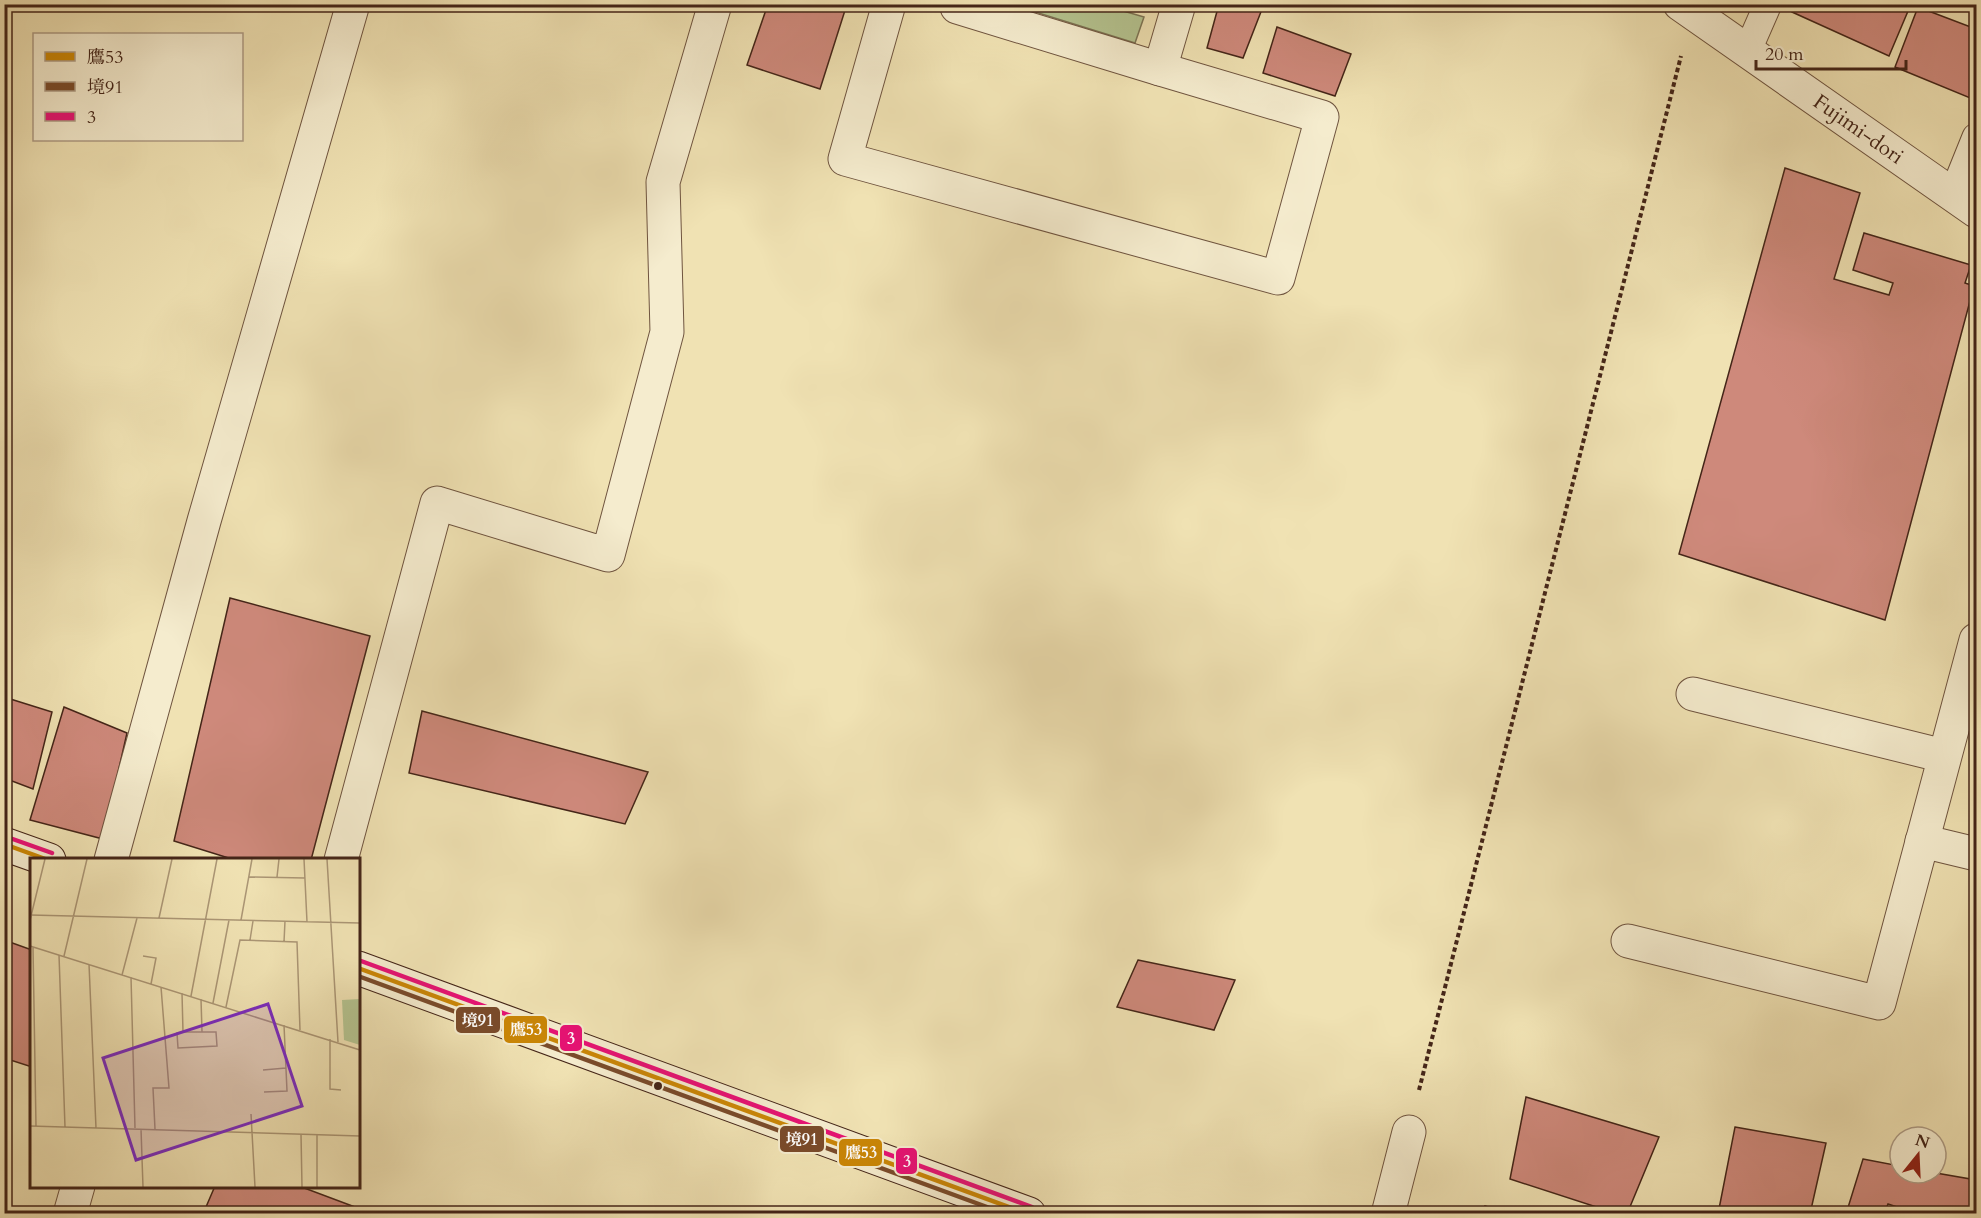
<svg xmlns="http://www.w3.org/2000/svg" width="1981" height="1218" viewBox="0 0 1981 1218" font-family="Cardo,'Noto Serif JP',serif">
<rect width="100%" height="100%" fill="#f0e2b3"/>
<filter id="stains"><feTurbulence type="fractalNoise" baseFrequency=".00333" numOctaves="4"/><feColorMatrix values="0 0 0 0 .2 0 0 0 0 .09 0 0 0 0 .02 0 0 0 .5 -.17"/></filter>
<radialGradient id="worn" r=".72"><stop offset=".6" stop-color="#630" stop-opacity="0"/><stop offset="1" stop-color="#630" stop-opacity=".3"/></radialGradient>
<path fill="#b5c490" stroke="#7c7454" stroke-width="1.5" d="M1013,5H1103L1144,17L1135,43Z"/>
<path fill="#ce897b" stroke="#442518" stroke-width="1.5" d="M768,4H847L820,89L747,65Z
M1219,4H1264L1243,58L1207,48Z
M1795,4H1911L1889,56L1792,12Z
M1918,7L1976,29L1975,100L1895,67Z
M1277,27L1351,54L1335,96L1263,73Z
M1785,168L1860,193L1834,279L1889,295L1893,283L1853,270L1864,233L1971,265L1965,283L1974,286L1885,620L1679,554Z
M230,598L370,636L311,860H235L174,841Z
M4,697L52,712L33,789L4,778Z
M64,707L127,733L103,839L30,820Z
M422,711L648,772L625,824L409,773Z
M4,940L32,950V1067L4,1058Z
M1138,960L1235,980L1214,1030L1117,1007Z
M1526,1097L1659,1137L1627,1214H1618L1510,1179Z
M1735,1127L1826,1143L1810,1214H1718Z
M1863,1159L1900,1166V1173H1936L1976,1180V1214H1918L1888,1204L1884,1214H1846Z
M215,1186H299L371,1213L203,1214Z
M1485,1206L1511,1214H1483Z"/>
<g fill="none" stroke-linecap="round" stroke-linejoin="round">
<defs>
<path id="lane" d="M1747,52L1768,4
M1953,194L1976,137"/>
<g id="street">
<path d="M889,4L845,159L1278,278L1322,117L1160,69L1179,4"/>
<path id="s1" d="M1680,4L1976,211"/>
<path d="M957,7L1160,69"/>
<path d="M1693,694L1944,756"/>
<path d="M1922,841L1976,854"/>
<path d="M111,860L204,521L353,4"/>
<path d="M341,860L437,503L608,555L667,332L663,182L715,4"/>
<path d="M1628,941L1879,1003L1976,640"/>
<path d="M70,1214L78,1186"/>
<path d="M1388,1214L1409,1132"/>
</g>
<path id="secondary" d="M4,844L49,860
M358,968L1029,1214"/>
</defs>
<use href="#lane" stroke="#6f543f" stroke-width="29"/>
<use href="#street" stroke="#6f543f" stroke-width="35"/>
<use href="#secondary" stroke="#442518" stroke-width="35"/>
<path stroke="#442518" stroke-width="4" stroke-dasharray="4.5 3" stroke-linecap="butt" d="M1419,1090L1681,56"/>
<use href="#lane" stroke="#f5ecce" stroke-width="27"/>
<use href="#street" stroke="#f5ecce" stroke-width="33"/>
<use href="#secondary" stroke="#f5ecce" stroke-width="33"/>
<defs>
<path id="bus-1" d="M4,844L48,860
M358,968L1028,1214"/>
<path id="bus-2" d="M358,976L1006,1214"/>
<path id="bus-3" d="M7,837L52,853
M361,961L1032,1207"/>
</defs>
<use href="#bus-1" stroke="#f5ecce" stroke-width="9"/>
<use href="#bus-2" stroke="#f5ecce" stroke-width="9"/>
<use href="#bus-3" stroke="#f5ecce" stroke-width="9"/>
<use href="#bus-1" stroke="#ca8606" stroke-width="4.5"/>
<use href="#bus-2" stroke="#7a4b2a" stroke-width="4.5"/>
<use href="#bus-3" stroke="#e61273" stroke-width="4.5"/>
</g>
<circle fill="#442518" stroke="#f5ecce" stroke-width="2" cx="658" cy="1086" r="5"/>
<g text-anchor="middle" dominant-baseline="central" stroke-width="6" stroke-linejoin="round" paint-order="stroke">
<g font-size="21" fill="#442518" stroke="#f5ecce">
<text stroke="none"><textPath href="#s1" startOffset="218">Fujimi-dori</textPath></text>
</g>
</g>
<g transform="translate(30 858)">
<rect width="330" height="330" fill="#f0e2b3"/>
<path d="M330,141V187L314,182L312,142Z" fill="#b5c490"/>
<path fill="none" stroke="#ab9675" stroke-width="1.5" d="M274,1L277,64M297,1L308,184M219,19L275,20M247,19L249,1M0,57L330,65M129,60L142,1M0,62L15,1M211,62L222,1M220,82L223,63M254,84L255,63M0,88L330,192M3,89L6,268M29,97L35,269M34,98L57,1M113,98L126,100L121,126M59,106L66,270M92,117L107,60M101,119L105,270M152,135L153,174L147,175L148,190L187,188L186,174H172L171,141M161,138L187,1M183,145L199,62M196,149L210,82L267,84L270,172M153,174H172M300,181V231L311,232M233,212L256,210M234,234L257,233L254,167M221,256L225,329M0,268L330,278M111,271L113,329M125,271L123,230H139L131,129M271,276L272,329M287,277V329"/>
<path fill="#7b2cbf" fill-opacity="0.15" stroke="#7b2cbf" stroke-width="3" d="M238,146L272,248L106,302L73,200Z"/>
<rect width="330" height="330" fill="none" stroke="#442518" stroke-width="3"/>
</g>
<g stroke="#f5ecce" stroke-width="2">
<rect x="455" y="1006" width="46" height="28" rx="6" fill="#7a4b2a"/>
<rect x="503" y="1015" width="45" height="29" rx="6" fill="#ca8606"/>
<rect x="559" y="1024" width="24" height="28" rx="6" fill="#e61273"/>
<rect x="779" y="1125" width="46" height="28" rx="6" fill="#7a4b2a"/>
<rect x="838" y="1138" width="45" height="29" rx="6" fill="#ca8606"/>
<rect x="895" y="1147" width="23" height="28" rx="6" fill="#e61273"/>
</g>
<g font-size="16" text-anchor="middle" font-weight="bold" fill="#fff">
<text x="478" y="1026">境91</text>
<text x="526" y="1035">鷹53</text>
<text x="571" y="1044">3</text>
<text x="802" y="1145">境91</text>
<text x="861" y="1158">鷹53</text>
<text x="907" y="1167">3</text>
</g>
<rect width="1981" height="1218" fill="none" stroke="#f0e2b3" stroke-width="24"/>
<rect x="6" y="6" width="1969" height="1206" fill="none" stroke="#442518" stroke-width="3"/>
<rect x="12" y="12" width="1957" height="1194" fill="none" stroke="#442518" stroke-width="1.5"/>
<rect x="33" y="33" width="210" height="108" fill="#f5ecce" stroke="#ae9c85" stroke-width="1.5"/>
<rect x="45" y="52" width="30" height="9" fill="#ca8606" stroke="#ae9c85" stroke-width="1.5"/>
<text x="87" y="63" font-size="18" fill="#442518">鷹53</text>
<rect x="45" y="82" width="30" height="9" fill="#7a4b2a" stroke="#ae9c85" stroke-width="1.5"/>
<text x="87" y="93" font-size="18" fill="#442518">境91</text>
<rect x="45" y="112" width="30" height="9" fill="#e61273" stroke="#ae9c85" stroke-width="1.5"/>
<text x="87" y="123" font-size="18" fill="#442518">3</text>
<g transform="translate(1918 1155) rotate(18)"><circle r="28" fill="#f5ecce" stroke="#ae9c85" stroke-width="1.5"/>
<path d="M0-4.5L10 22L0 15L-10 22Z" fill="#8f2418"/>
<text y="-9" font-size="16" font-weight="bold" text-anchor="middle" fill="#442518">N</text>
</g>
<path d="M1756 60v9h150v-9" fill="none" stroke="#442518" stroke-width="3"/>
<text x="1765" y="60" font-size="18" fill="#442518" stroke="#f5ecce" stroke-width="4.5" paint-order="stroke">20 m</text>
<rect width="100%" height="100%" filter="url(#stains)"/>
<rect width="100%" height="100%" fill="url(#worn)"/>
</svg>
